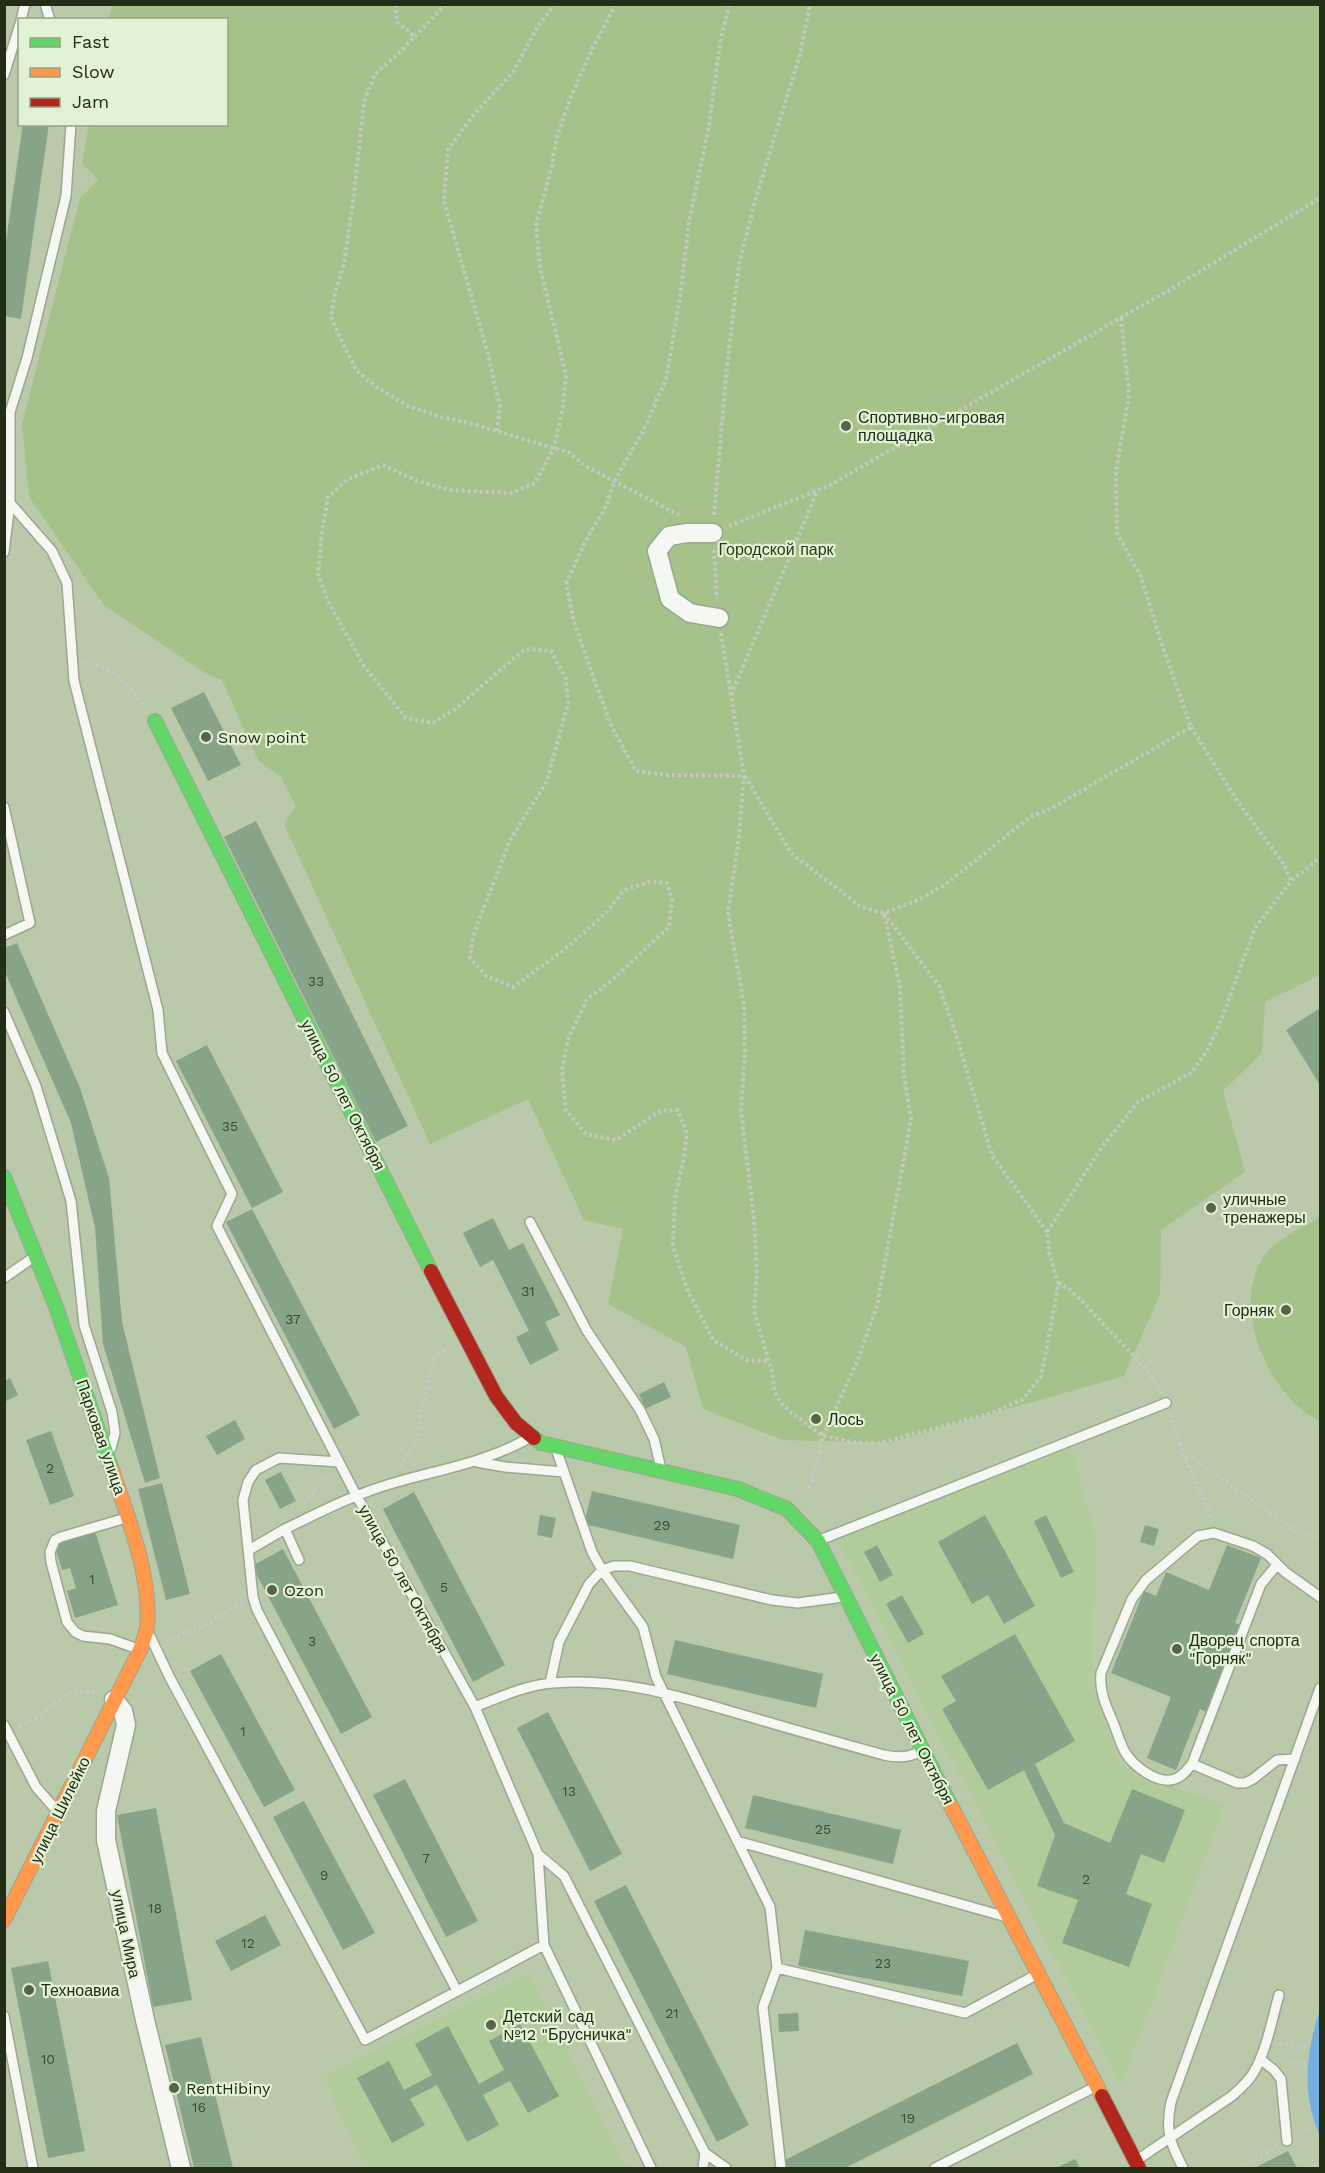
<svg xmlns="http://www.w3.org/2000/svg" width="1325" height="2173" viewBox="0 0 1325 2173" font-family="'Work Sans',sans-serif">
<rect width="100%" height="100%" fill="#b9c9aa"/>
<path fill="#b2cb9a" d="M1071,1446L1096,1538L1092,1684L1119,1765L1224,1806L1121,2085L835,1535Z
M530,1973L627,2168H364L324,2077Z"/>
<path fill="#a5c28a" d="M112,5H1320V975L1265,1002L1262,1053L1223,1091L1245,1172L1161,1230L1160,1294L1124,1376L889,1443L783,1440L703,1409L686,1347L608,1304L623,1229L584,1220L528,1099L430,1144L284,824L296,806L281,777L258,760L222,680L203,672L104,605L29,497L22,424L80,198L98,180L82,163L89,125L226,124V20L109,19Z
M1320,1217V1421C1314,1417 1306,1414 1301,1409C1261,1376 1231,1298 1267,1252C1276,1240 1307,1225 1320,1217Z"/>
<path fill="#73b0e1" d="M1320,2010V2135C1301,2096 1306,2050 1320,2010Z"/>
<path fill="#88a488" d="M23,124H49L21,319L4,316V254Z
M204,692L241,765L208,781L171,708Z
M256,821L408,1126L376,1142L224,837Z
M17,943L80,1088L109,1178L122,1322L160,1478L145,1483L103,1344L95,1228L71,1123L4,970V948Z
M1320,1008V1085L1286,1030Z
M207,1045L283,1192L252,1208L176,1061Z
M252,1209L360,1415L334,1429L226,1222Z
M493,1218L509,1250L523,1243L560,1315L545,1322L559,1350L530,1365L516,1337L529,1331L493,1260L480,1267L463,1233Z
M10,1378L18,1395L4,1402V1381Z
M664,1382L671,1397L645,1409L639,1394Z
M235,1420L245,1439L217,1455L206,1436Z
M51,1431L74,1496L50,1505L26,1440Z
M281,1472L296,1501L280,1509L265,1480Z
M162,1483L190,1594L166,1600L138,1489Z
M592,1491L740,1525L733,1559L584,1524Z
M414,1492L505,1665L473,1682L383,1509Z
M540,1515L556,1518L552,1538L537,1535Z
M985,1515L1035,1606L1004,1624L988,1595L972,1604L938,1542Z
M1046,1515L1074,1572L1061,1578L1034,1521Z
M1145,1525L1159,1529L1154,1546L1140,1542Z
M95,1531L118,1605L75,1618L67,1591L76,1588L70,1568L62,1570L54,1543Z
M877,1545L893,1575L880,1582L864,1552Z
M1227,1545L1261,1558L1235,1623L1243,1626L1208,1713L1200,1709L1176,1770L1147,1758L1171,1697L1111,1673L1144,1591L1156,1596L1166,1572L1209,1590Z
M283,1549L372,1717L341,1734L252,1566Z
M902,1595L924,1634L908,1643L886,1604Z
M1015,1634L1075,1741L1035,1764L1064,1823L1110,1843L1132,1789L1185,1810L1164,1863L1141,1854L1126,1894L1152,1904L1129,1967L1062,1943L1078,1900L1037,1886L1055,1835L1024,1770L988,1790L942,1709L956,1701L941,1676Z
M675,1640L823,1674L816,1708L667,1674Z
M221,1654L295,1790L264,1807L190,1671Z
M548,1712L622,1854L590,1871L517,1728Z
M405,1779L478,1921L446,1937L373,1795Z
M753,1795L901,1830L893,1864L745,1828Z
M304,1801L375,1933L343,1950L273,1817Z
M156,1808L192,2000L153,2007L117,1815Z
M626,1885L749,2125L717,2142L594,1901Z
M265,1915L281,1945L231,1971L215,1941Z
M805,1930L969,1961L962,1996L798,1966Z
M48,1961L85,2151L48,2158L11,1968Z
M798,2013L799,2031L779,2032L778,2014Z
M520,2024L559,2096L528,2113L510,2081L483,2095L499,2125L467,2142L437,2085L410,2099L425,2125L392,2143L357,2078L389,2061L404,2090L432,2075L415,2044L448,2026L479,2084L504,2070L489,2041Z
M201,2037L233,2168H194L165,2045Z
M1017,2043L1033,2074L845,2168H786L783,2161Z
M1288,2151L1297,2168H1254Z
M1075,2159L1080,2168H1056Z"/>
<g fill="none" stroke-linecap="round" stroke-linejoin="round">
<defs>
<path id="lane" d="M45,4L50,20
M21,20L25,4
M4,75L20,24
M71,124L66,196L27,358L10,412V503L52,551L67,583L74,681L158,1010L162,1053L232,1194L217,1226L356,1495L475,1707L538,1854L544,1945L651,2168
M4,552L10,503
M4,807L30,923L4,935
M4,1012L36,1086L71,1201L84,1325L112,1412L115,1433L111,1448
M530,1222L587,1331L640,1410L654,1439L661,1469
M4,1278L34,1257
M556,1449L592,1552L602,1570L643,1627L656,1677L770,1907L777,1968L763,2007L781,2168
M339,1462L279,1458L256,1470L248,1482L243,1500L253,1597L257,1610L457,1991
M477,1462L505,1467L564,1472
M126,1518L61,1537L55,1540L50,1552L51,1562L67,1622L75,1632L83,1636L110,1639L138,1649
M285,1529C322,1511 357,1493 397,1482C442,1469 487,1462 529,1438
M820,1540L1166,1403
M249,1550L285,1529L299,1560
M1277,1565L1261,1584L1192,1764C1187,1770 1182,1777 1175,1779C1158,1785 1133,1766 1125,1752C1120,1743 1117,1732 1113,1722C1106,1706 1099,1691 1101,1673L1132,1599L1146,1580L1198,1536L1214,1533L1253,1546L1267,1554L1285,1572L1320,1597
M150,1636L170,1678L365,2040L544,1945
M550,1683L559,1642L589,1584L602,1570L614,1566H630L772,1600L798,1603L843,1597
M475,1707C500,1697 526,1685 553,1683C618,1677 678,1696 740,1714C788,1728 836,1742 884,1755C897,1758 908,1758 919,1752
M4,1725L36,1787L57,1811
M1192,1764L1237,1783H1245L1253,1779L1277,1760L1295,1759
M737,1841L1003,1916
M538,1854L564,1876L705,2153L726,2168
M777,1968L965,2013L1036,1975
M4,2016L33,2168
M1260,2059L1274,2070L1281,2079L1287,2141
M1137,2160L1232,2096C1240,2089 1249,2081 1254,2072C1267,2049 1272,2019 1279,1995
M703,2168L705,2153
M935,2168L1095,2087
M1183,2168C1170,2142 1165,2132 1171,2102L1320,1688"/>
<path id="street" d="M713,533H687L669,536L657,551L670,599L690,613L719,618
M114,1700L123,1711L126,1725L106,1811V1840L145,2020L181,2168"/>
<path id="fast" d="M155,721L431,1271
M4,1177L55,1304L112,1470
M534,1438L541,1443L738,1489L787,1509L818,1541L951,1806"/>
<path id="slow" d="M951,1806L1102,2096
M4,1920L140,1650C142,1643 146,1635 147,1628C152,1577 128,1518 112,1470"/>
<path id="jam" d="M431,1271L496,1396L516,1423L534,1438
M1102,2096L1139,2168"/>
</defs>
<use href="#lane" stroke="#9ba78f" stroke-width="12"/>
<use href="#street" stroke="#9ba78f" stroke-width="21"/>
<use href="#fast" stroke="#9ba78f" stroke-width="16"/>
<use href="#slow" stroke="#9ba78f" stroke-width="16"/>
<use href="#jam" stroke="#9ba78f" stroke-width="16"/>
<path stroke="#c5cac1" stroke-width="4" stroke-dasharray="3 3" stroke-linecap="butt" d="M395,4L397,22L415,37
M446,4L401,51L375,74L364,102L354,194L344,264L335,293L331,317L343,344L357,371L378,388L408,406L441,417L470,423L570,453L585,466L679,515
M616,4L593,47L571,96L557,137L551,170L536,225L540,267L566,375L563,407L554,448L535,483L512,493L449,490L415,480L383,465L348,479L328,497L322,532L318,574L328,601L346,634L364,666L380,686L406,718L433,723L455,709L525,649L551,651L566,679L568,703L547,781L510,840L473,936L470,958L486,976L513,987L564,950L606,913L624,890L649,882L667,883L672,900L669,927L611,981L587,999L568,1039L562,1070L566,1110L586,1134L616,1140L660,1111L678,1110L687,1133L684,1158L675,1198L673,1247L687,1289L713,1340L746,1360L769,1361
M729,4L720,43L709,126L689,222L680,298L666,379L644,429L614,482L606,506L585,542L566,584L574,622L595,682L612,727L636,771L665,775L744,776
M497,431L500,406L487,351L444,201L448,150L472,117L513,72L538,26L555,4
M714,515L727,365L739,265L756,197L799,58L810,4
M729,526L828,486L1171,289L1320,198
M714,550L717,599
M721,633L744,776L739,837L728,913L744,1005L745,1053L741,1111L754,1218L757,1273L754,1311L772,1372L775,1393L783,1405L793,1414L823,1436L858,1443H880L992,1413L1023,1399L1041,1377L1056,1299L1058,1283L1049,1252L1047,1232L1102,1147L1138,1102L1192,1072L1207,1051L1222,1018L1255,928L1291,881L1320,858
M84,663C112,665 128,685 144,706
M731,695L817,492
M1191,727L1236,799L1285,866L1291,881
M745,776L791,853L861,907L884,913L900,988L904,1075L911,1119L877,1306L857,1362L823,1436L814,1473L806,1498
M1047,1232L992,1155L954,1028L939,986L884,913L918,900L946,884L1030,817L1052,808L1191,727L1160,639L1141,577L1117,533L1116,471L1129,395L1121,318
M1058,1283L1069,1289L1080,1299L1145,1368L1162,1393
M1170,1414L1185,1458L1213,1521
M1185,1458L1194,1459L1297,1532L1320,1538
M400,1467L418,1437L419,1421L433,1362L436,1356L448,1347
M304,1504L327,1475
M167,1637L169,1640L203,1626L242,1603
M19,1727C28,1722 36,1718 44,1712C63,1697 70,1687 96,1693
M1279,2043L1307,2048
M1286,2064L1293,2062L1306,2064
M1300,2134L1312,2128
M1239,2168L1278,2146"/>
<use href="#lane" stroke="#f4f7f2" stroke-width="9"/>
<use href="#street" stroke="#f4f7f2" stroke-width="18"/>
<use href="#fast" stroke="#63d668" stroke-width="14"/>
<use href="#slow" stroke="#ff974d" stroke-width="14"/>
<use href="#jam" stroke="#b3261e" stroke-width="14"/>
</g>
<g fill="#57644a" stroke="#e2f2d5" stroke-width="2">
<circle cx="846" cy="426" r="6"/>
<circle cx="206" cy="737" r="6"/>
<circle cx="1211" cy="1208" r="6"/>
<circle cx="1286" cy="1310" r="6"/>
<circle cx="816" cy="1419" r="6"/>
<circle cx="272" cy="1590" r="6"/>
<circle cx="1177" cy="1649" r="6"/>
<circle cx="29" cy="1990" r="6"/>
<circle cx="491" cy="2025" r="6"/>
<circle cx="174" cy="2088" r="6"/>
</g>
<g text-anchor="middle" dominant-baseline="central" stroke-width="4.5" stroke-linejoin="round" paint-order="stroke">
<g font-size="14" fill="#3c4b33">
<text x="316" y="981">33</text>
<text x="230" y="1126">35</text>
<text x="528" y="1291">31</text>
<text x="293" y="1319">37</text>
<text x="50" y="1468">2</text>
<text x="662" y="1525">29</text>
<text x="92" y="1579">1</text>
<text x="444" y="1587">5</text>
<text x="312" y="1641">3</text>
<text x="243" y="1731">1</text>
<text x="569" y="1791">13</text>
<text x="823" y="1829">25</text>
<text x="426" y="1858">7</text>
<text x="324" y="1875">9</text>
<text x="1086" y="1879">2</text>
<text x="155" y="1908">18</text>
<text x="248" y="1943">12</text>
<text x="883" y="1963">23</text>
<text x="672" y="2013">21</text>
<text x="48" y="2059">10</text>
<text x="199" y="2107">16</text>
<text x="908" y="2118">19</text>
</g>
<g font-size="16" fill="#222d17" stroke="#e2f2d5" text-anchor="start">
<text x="858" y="417">Спортивно-игровая<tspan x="858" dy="18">площадка</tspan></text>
<text x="218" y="737">Snow point</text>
<text x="1223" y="1199">уличные<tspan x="1223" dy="18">тренажеры</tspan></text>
<text x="1274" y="1310" text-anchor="end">Горняк</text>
<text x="828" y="1419">Лось</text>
<text x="284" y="1590">Ozon</text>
<text x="1189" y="1640">Дворец спорта<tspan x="1189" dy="18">"Горняк"</tspan></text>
<text x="41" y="1990">Техноавиа</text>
<text x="503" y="2016">Детский сад<tspan x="503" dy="18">№12 "Брусничка"</tspan></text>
<text x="186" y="2088">RentHibiny</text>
</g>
<g font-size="16" fill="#283c12" stroke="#e2f2d5">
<text x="776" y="549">Городской парк</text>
</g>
<g font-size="16" fill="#222d17" stroke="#e2f2d5">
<text transform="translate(343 1095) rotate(63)">улица 50 лет Октября</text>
<text transform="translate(101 1437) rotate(71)">Парковая улица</text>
<text transform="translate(403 1579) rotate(61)">улица 50 лет Октября</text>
<text transform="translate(912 1729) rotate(63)">улица 50 лет Октября</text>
<text transform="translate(60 1810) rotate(-64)">улица Шилейко</text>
<text transform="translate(126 1934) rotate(78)">улица Мира</text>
</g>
</g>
<rect width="1325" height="2173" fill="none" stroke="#222d17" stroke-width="12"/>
<rect x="18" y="18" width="210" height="108" fill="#e2f2d5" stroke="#95a389" stroke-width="1.5"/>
<rect x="30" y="38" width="30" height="9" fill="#63d668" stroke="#95a389" stroke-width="1.5"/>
<text x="72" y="48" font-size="18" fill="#222d17">Fast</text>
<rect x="30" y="68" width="30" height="9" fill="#ff974d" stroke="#95a389" stroke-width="1.5"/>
<text x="72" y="78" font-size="18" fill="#222d17">Slow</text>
<rect x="30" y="98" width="30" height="9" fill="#b3261e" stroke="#95a389" stroke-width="1.5"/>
<text x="72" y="108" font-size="18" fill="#222d17">Jam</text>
</svg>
